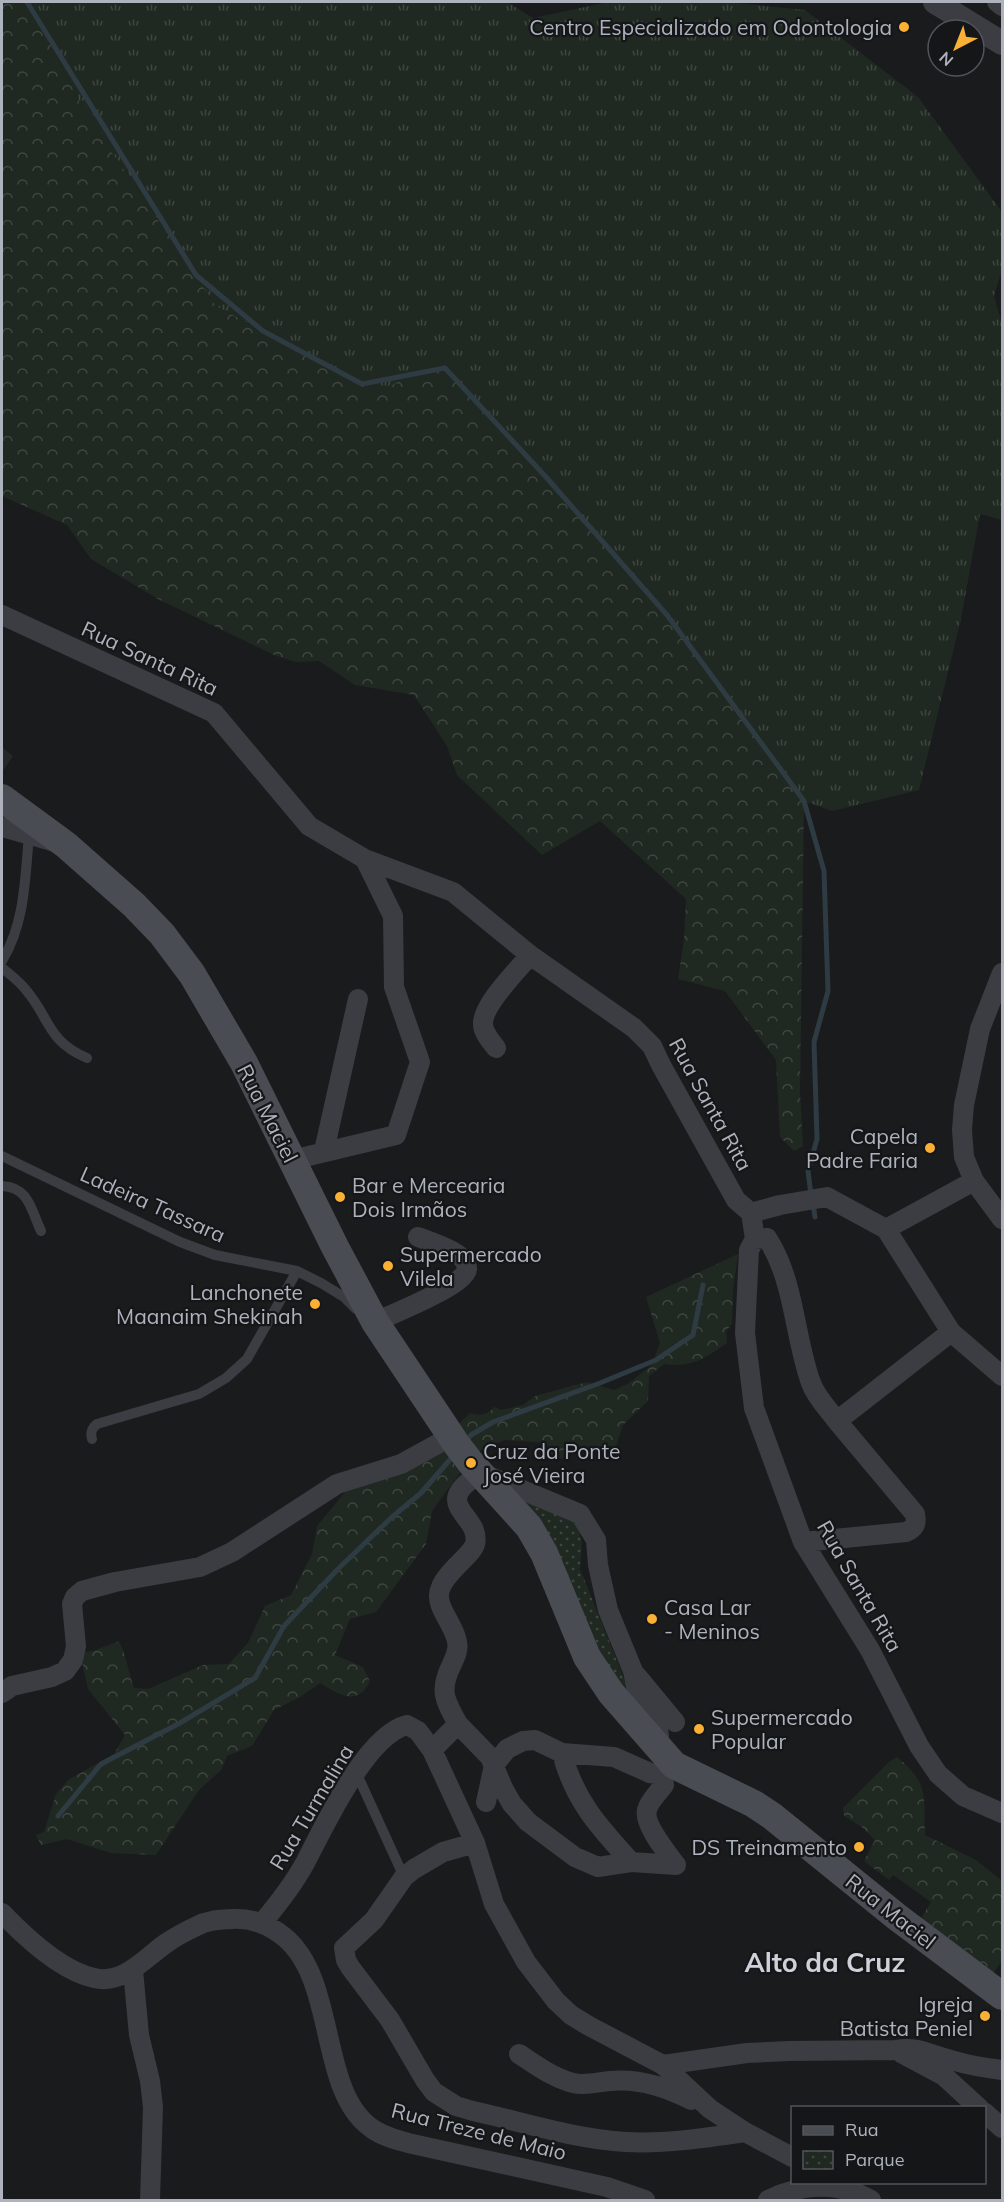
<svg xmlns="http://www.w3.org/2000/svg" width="1004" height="2202" viewBox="0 0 1004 2202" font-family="Mulish,sans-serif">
<defs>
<pattern id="grass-tufts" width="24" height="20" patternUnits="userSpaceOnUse" patternTransform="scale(1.5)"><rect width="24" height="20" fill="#202921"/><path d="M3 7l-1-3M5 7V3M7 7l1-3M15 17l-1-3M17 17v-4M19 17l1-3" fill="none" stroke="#3e463f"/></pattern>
<pattern id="forest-crowns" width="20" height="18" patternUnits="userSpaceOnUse" patternTransform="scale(1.5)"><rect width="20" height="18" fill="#202921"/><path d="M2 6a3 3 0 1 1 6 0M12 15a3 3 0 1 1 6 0" fill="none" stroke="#3e463f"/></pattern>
<pattern id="park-dots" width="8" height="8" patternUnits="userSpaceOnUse" patternTransform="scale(1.5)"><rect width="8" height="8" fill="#202921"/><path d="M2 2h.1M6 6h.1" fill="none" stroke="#3e463f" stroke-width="1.8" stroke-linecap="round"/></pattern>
</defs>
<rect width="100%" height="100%" fill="#1a1b1d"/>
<path fill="#26272a" d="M2,747L13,756L2,772Z"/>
<path fill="url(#grass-tufts)" d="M29,2H507L533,18L609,2H726L805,10L918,97L1002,212V269L994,296L1002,324V520L980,514L961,619L919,790L832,811L804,801L642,581L377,393L216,306L84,111Z"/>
<path fill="url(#forest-crowns)" d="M2,2H29L84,111L216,306L377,393L438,361L642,581L804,801L800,1091L803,1146L794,1151L780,1137L776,1060L725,991L678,979L684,939L686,899L600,821L542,855L457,775L447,746L414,695L355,685L319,661L296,662L274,655L158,599L91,559L67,525L2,496Z
M738,1254L733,1290L732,1324L726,1331L727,1343C705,1358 692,1368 664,1364L649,1376L648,1401L623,1425L616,1446L605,1452L581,1448H570L562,1459L551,1454L546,1443L505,1440L474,1453L456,1427L470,1413C481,1416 487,1415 494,1407L501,1410L523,1405L535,1396L587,1382L614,1390L629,1383L652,1365L660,1343L646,1297Z
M447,1448L462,1470L432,1511L426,1544L376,1612L350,1619L335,1655L363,1667L370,1681C357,1707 340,1695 320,1683L300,1697L274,1710L252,1746L227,1756L222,1769L199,1790L156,1855L111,1853L67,1839L41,1845L36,1835L44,1832L56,1794L68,1780L114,1754L125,1735L88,1689L80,1653L96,1650L119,1641C127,1656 128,1672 134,1688L148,1689L203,1665L229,1664L248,1643L265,1606L291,1595L312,1554L317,1526L351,1485Z
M897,1757C929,1782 924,1798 925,1835L976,1860L1002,1881V1960L991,1977L918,1923L931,1902L893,1875L889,1880L864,1861L875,1840L862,1827L844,1816L843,1808L889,1762Z"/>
<path fill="url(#park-dots)" d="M510,1485L559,1506L578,1526L582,1543L580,1569L636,1708L607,1670Z"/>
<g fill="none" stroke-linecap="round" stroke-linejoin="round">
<path stroke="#2f3b42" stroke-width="5" d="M27,2L196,275L263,331L362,384L445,368L546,477L667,615L804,801L824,871L828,991L814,1042L817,1139L808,1171L811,1195
M813,1204L815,1217
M465,1442L471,1435L493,1422L600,1383L656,1360L693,1335L703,1285
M58,1816L101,1764L180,1723L255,1678L284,1626L339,1568L392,1517L421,1493L454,1455"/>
<path stroke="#3b3d42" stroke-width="10" d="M2,961C25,923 25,879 29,835
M2,968C11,975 19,981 26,990C50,1018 47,1041 87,1058
M2,1156L180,1242L215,1255L297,1271L321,1283L344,1297L356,1309
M2,1186C29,1187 31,1210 41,1231
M92,1439C90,1432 92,1428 97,1424L199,1394L226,1378L247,1359L297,1271
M356,1772L404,1877"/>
<path stroke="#3b3d42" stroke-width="20" d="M997,2L1002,6
M2,615L214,713L309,826L365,859L453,892L530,955L634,1028L652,1046L661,1065L736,1200L751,1213L755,1239L749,1250L745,1333L754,1408L803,1542L870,1650L919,1746L938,1774L963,1796L1002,1813
M2,827L55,842
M1002,973L980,1029L964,1105L962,1130L964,1157L974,1181L1002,1219
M496,1048C491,1041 483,1033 483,1024C482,1005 518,970 530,955
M324,1151L358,999
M292,1160L396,1135L420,1062L394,987L393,916L365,859
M751,1213L780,1205L827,1197L886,1229L951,1332L1002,1376
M886,1229L974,1181
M755,1239L767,1238C795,1281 794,1336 811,1383C816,1397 828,1409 837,1421L951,1332
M375,1322C390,1315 466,1285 467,1269C467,1252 431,1242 418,1237
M803,1542L906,1532C915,1528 917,1524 915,1514L837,1421
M637,1676L675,1722
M2,1693L12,1686L52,1677L65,1671L73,1660L76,1646L72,1604L75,1597L82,1591L115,1582L200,1567L232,1552L337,1484L401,1464L452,1436
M458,1724L490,1757L503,1788L512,1804L528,1822L575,1857L598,1867L631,1862L676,1865
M659,1736L658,1729L638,1695L633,1671L608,1610L598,1565L596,1540L580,1514L481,1473C427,1506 482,1514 475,1544C472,1555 447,1571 441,1587C432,1605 455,1624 457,1642C459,1650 455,1657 452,1664C439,1690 444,1699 458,1724L432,1750L475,1843L494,1904L526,1962L556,2001L571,2015L589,2026L663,2065L710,2109L745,2132L792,2157
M562,1753C574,1800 599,1827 631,1862
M663,1775L664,1785C659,1792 649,1801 647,1810C643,1824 668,1854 676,1865
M486,1802L494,1765L507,1749L523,1741L535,1740L562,1753L614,1757L650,1773L663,1775L674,1765
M475,1843L443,1852L414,1869L404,1877L374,1920L344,1948L346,1960L350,1967L390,2020L425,2080L434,2092L456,2106L473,2111C523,2122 574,2139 626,2142C666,2144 705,2138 745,2132
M2,1913C24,1936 61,1971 94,1978C123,1985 144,1959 165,1944C175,1937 186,1931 197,1926C208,1920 219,1920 232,1919C249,1918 265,1923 279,1933C338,1973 317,2088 370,2127C381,2136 395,2139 408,2143L607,2187L645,2200
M262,1923C278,1904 293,1885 305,1863C324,1827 366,1735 407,1725L418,1731L432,1750
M133,1970L139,2035L150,2081L153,2107L150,2200
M901,2053L944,2076L979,2108
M519,2054C536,2065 553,2078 573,2083C585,2086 598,2082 610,2081C639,2078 666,2087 691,2100
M663,2065L747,2053L789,2051L896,2050C917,2046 931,2055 951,2060C968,2065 985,2068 1002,2070
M984,2112L1002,2128
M768,2200C803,2183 837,2181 871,2200"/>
<path stroke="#3b3d42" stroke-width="24" d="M935,2L1002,43"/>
<path stroke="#494c52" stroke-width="28" d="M2,798L66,845L134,905L162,934L192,974L244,1063L335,1247L375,1322L457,1445L471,1463L529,1527L544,1553L587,1657L611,1693L674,1765L754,1804L772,1816L897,1917L1002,1996"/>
</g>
<g fill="#fab035" stroke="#151618" stroke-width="2">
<circle cx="904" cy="27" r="6"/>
<circle cx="930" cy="1148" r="6"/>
<circle cx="340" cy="1197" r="6"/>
<circle cx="388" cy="1266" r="6"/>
<circle cx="315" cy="1304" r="6"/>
<circle cx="471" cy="1463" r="6"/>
<circle cx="652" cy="1619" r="6"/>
<circle cx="699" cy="1729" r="6"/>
<circle cx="859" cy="1847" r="6"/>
<circle cx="985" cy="2016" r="6"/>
</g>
<g text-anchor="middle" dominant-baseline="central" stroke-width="4.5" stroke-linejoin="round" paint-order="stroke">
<g font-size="21" fill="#adb2bd" stroke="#151618" text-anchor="end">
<text x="892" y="27">Centro Especializado em Odontologia</text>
<text x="918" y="1136">Capela<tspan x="918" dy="24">Padre Faria</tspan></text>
<text x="352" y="1185" text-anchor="start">Bar e Mercearia<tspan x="352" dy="24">Dois Irmãos</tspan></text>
<text x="400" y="1254" text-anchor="start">Supermercado<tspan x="400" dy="24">Vilela</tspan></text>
<text x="303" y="1292">Lanchonete<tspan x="303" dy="24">Maanaim Shekinah</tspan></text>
<text x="483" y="1451" text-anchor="start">Cruz da Ponte<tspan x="483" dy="24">José Vieira</tspan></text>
<text x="664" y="1607" text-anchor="start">Casa Lar<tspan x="664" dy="24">- Meninos</tspan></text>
<text x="711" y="1717" text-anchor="start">Supermercado<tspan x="711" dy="24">Popular</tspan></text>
<text x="847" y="1847">DS Treinamento</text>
<text x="973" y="2004">Igreja<tspan x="973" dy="24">Batista Peniel</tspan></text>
</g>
<g font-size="21" fill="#adb2bd" stroke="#151618">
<text transform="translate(150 658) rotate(25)">Rua Santa Rita</text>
<text transform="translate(711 1104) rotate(61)">Rua Santa Rita</text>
<text transform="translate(268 1113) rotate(63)">Rua Maciel</text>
<text transform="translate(153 1204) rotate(24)">Ladeira Tassara</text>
<text transform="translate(860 1586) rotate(60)">Rua Santa Rita</text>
<text transform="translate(311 1807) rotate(-59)">Rua Turmalina</text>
<text transform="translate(891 1911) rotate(38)">Rua Maciel</text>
<text transform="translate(479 2131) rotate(14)">Rua Treze de Maio</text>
</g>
<g font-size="27" font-weight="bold" fill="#ced1d9" stroke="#151618">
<text x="825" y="1962">Alto da Cruz</text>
</g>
</g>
<rect width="1004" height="2202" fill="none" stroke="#adb2bd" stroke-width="6"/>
<rect x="791" y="2106" width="195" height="78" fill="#151618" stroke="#52545a" stroke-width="1.5"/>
<rect x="803" y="2126" width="30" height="9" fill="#494c52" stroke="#52545a" stroke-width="1.5"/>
<text x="845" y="2136" font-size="18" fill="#adb2bd">Rua</text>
<rect x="803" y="2151" width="30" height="18" fill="url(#park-dots)" stroke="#52545a" stroke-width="1.5"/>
<text x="845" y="2166" font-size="18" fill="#adb2bd">Parque</text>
<g transform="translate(956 48) rotate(222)"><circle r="28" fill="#151618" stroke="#52545a" stroke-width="1.5"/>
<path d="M0-4.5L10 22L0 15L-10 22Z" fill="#fab035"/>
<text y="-9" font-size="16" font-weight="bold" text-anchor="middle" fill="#adb2bd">N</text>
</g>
</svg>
